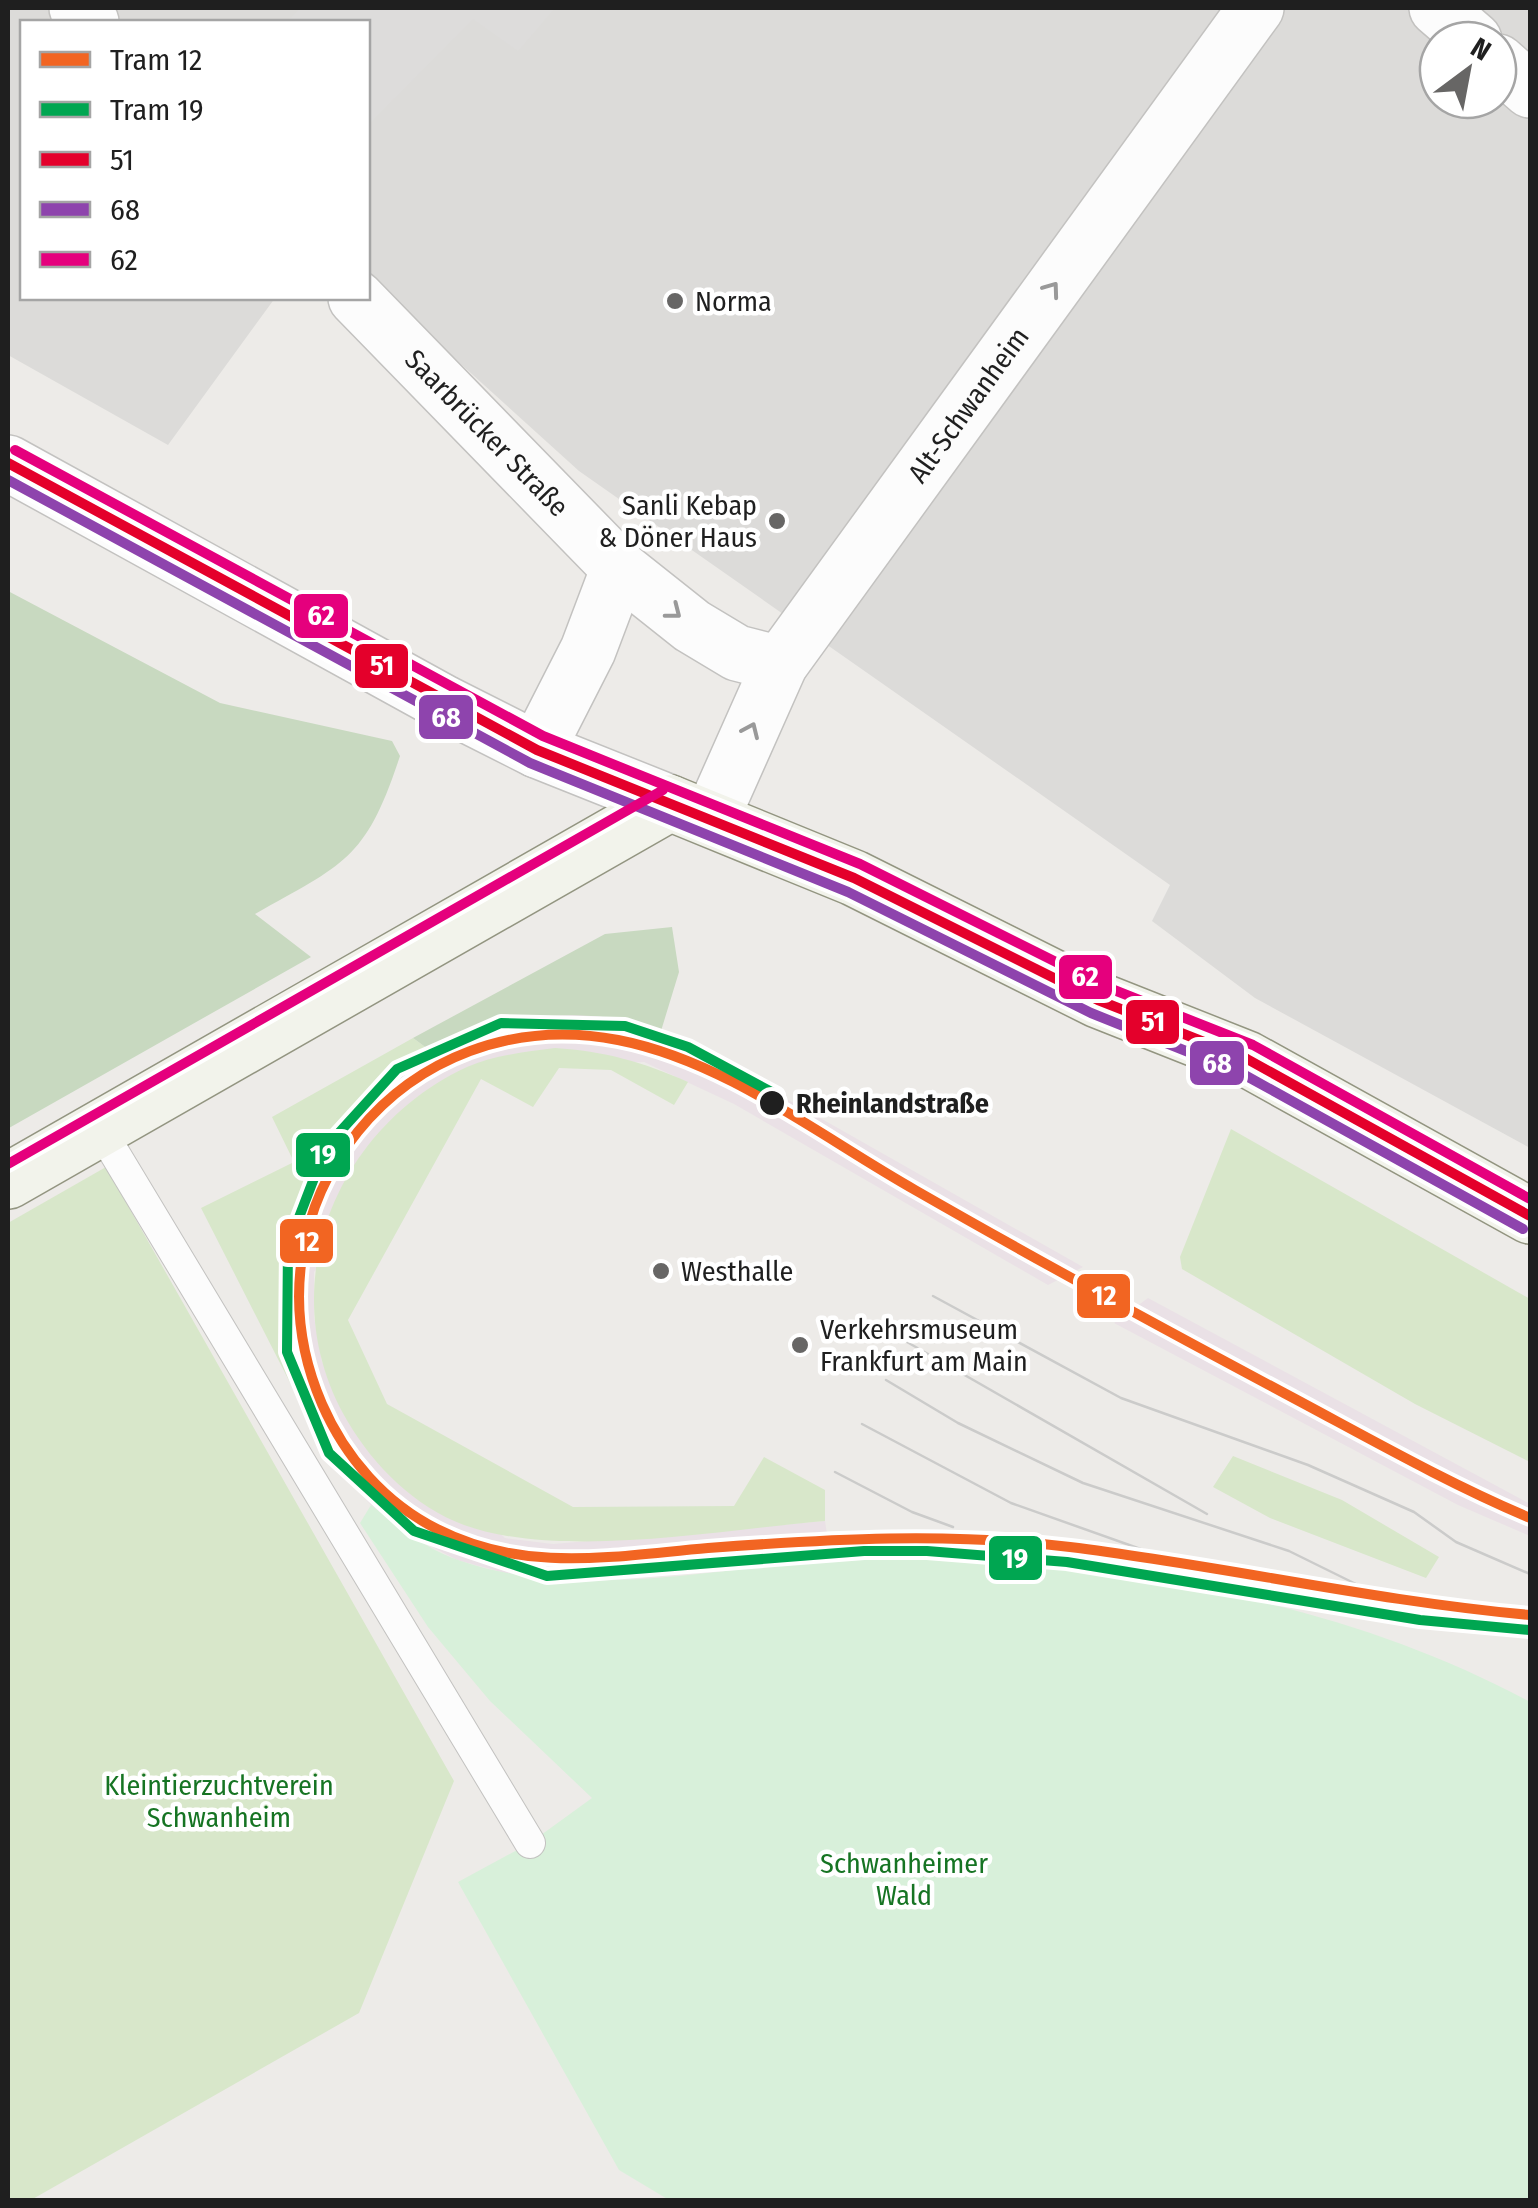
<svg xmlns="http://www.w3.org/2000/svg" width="1538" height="2208" viewBox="0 0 1538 2208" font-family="'Fira Sans Condensed',sans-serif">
<rect width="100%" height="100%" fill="#edebe8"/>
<path fill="#dcdbd9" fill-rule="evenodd" d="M8,8H1530V1148L1255,998L1152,921L1170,885L579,471L368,280V22H22V298H275L168,445L8,355ZM1438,40H1498V100H1438Z"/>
<path fill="#eae1e6" d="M575,1014L626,1018L679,1038L1083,1267L1048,1285L734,1104L644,1062L467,1067L314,1272V1317L322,1362L505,1538L553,1544L825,1521L831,1559L600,1580L551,1581L505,1573L457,1560L410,1535L371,1505L340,1472L308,1418L288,1366L281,1318L282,1268L292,1217L326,1143L381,1081L428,1049L473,1029L523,1017Z
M1148,1298L1530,1504V1536L1458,1505L1114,1323Z"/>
<path fill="#d8e7ca" d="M413,1038L428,1049C291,1143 249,1259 308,1418L201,1208L294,1162L272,1117Z
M555,1048C604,1051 643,1062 688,1082L674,1105L611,1070L559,1068L533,1107L481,1079L348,1320L387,1404L573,1507L734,1506L764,1457L825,1490V1521C720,1530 561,1560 464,1525C415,1507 374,1466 348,1422C270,1291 333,1129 467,1067C494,1055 526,1052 555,1048Z
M1231,1129L1530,1299V1462L1415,1404L1182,1269L1180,1257Z
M106,1167L454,1781L359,2013L31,2200H8V1223Z
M1233,1456L1342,1500L1439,1557L1426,1578L1270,1518L1213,1487Z"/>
<path fill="#c8d9c0" d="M8,591L220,703L392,741L400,756C366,859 346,863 255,914L311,957L9,1128Z
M672,927L679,972L661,1031C582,1002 504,1016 428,1049L413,1038L605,934Z"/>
<path fill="#d8f0da" d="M371,1505C399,1527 427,1550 461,1561C607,1610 774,1550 926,1557C1129,1566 1350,1604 1530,1702V2200H669L619,2170L458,1882L530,1843L592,1798L490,1701L428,1627L360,1523Z"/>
<path fill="#dddcdb" d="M301,8H555L518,51L473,19L368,125V22H286Z"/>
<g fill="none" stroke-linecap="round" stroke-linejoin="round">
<defs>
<path id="lane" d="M100,1129L530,1843"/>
<g id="street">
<path d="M77,8L91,22"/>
<path d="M1437,8L1474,40"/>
<path d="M1498,62L1530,90"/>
<path id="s1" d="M356,298L619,568L692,626L737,653L780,664"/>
<path d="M8,463L444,703L537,750L670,803"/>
<path d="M537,750L588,650L619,568"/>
<path id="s2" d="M711,819L780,664L1256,8"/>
</g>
<path id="secondary" d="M8,1181L670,803L854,878L1098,1000L1247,1059L1530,1216"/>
</defs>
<use href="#lane" stroke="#c3c2c0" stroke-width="32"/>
<use href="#street" stroke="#c3c2c0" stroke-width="58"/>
<use href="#secondary" stroke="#939581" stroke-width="58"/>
<use href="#lane" stroke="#fcfcfc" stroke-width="30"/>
<use href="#street" stroke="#fcfcfc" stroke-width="55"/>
<use href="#secondary" stroke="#f2f3eb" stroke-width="55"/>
<path stroke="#cbcbca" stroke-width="2.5" d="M933,1296L1121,1398L1308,1465L1414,1512L1456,1542L1530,1574
M907,1342L1207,1514
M886,1380L958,1423L1083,1483L1289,1551L1368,1590L1422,1605
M862,1424L1011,1503L1197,1569
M835,1472L912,1512L953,1527
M1511,1612L1530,1621"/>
<defs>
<path id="bus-1" d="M8,463L537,750L854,878L1098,1000L1247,1059L1530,1216"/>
<path id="bus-2" d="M8,480L530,763L848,892L1091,1013L1241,1073L1523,1229"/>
<path id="bus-3" d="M15,450L543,736L860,864L1104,986L1253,1045L1530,1199
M8,1164L663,790"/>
</defs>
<use href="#bus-1" stroke="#fff" stroke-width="18"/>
<use href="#bus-2" stroke="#fff" stroke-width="18"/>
<use href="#bus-3" stroke="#fff" stroke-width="18"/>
<use href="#bus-1" stroke="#e4002b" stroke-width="10"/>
<use href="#bus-2" stroke="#8e44ad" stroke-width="10"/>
<use href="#bus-3" stroke="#e5007d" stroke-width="10"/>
<defs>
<path id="tram-1" d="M1530,1518C1445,1482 1365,1436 1284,1393C1160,1327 1037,1260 915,1190C821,1137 726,1061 618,1040C405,998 236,1205 322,1404C345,1457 385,1503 437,1529C526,1574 613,1556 708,1548C830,1539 948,1532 1070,1547C1224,1566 1375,1601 1530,1615"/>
<path id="tram-2" d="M777,1095L688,1047L625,1026L501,1023L397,1069L326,1147L288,1246L287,1352L329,1453L414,1531L547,1576L864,1551H927L1067,1562L1420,1620L1529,1630"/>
</defs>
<use href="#tram-1" stroke="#fff" stroke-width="18"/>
<use href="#tram-2" stroke="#fff" stroke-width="18"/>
<use href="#tram-1" stroke="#f26522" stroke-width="10"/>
<use href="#tram-2" stroke="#00a651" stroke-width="10"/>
</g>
<defs><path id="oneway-chevron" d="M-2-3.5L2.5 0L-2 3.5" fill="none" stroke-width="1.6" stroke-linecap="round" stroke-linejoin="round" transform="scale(2.5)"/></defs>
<g stroke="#999">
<use href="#oneway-chevron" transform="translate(1052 289) rotate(-54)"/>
<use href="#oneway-chevron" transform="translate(674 612) rotate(38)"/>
<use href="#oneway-chevron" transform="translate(751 730) rotate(-66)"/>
</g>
<g fill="#676665" stroke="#fff" stroke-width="4">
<circle cx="675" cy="301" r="10"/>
<circle cx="777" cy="521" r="10"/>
<circle cx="661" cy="1271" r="10"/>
<circle cx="800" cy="1345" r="10"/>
</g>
<circle fill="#1f1f1f" stroke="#fff" stroke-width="4" cx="772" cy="1103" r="14"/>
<g text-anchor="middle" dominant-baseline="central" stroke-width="9" stroke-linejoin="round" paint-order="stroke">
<g font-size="28" fill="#1f1f1f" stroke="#fff" text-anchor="start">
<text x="695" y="301">Norma</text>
<text x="757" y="505" text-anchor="end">Sanli Kebap<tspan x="757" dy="32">&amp; Döner Haus</tspan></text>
<text x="681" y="1271">Westhalle</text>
<text x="820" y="1329">Verkehrsmuseum<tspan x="820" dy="32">Frankfurt am Main</tspan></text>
</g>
<g font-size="28" fill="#1f1f1f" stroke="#fff">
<text stroke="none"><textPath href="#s2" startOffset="490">Alt-Schwanheim</textPath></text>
<text stroke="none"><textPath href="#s1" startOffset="188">Saarbrücker Straße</textPath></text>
</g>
<g font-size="28" font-weight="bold" fill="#1f1f1f" stroke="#fff" text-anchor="start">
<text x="796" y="1103">Rheinlandstraße</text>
</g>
<g font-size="28" fill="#167423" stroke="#fff">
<text x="219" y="1785">Kleintierzuchtverein<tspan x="219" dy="32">Schwanheim</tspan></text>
<text x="904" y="1863">Schwanheimer<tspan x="904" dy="32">Wald</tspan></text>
</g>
</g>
<g stroke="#fff" stroke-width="4">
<rect x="292" y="592" width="58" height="48" rx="10" fill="#e5007d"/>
<rect x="353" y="642" width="57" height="48" rx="10" fill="#e4002b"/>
<rect x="417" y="693" width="58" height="48" rx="10" fill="#8e44ad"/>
<rect x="1057" y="953" width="57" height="48" rx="10" fill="#e5007d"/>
<rect x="1124" y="998" width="57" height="48" rx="10" fill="#e4002b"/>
<rect x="1188" y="1039" width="58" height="48" rx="10" fill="#8e44ad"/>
<rect x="294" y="1131" width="58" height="48" rx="10" fill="#00a651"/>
<rect x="278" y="1217" width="57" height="48" rx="10" fill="#f26522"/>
<rect x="1075" y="1272" width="57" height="48" rx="10" fill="#f26522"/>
<rect x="987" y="1534" width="57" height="48" rx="10" fill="#00a651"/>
</g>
<g font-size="28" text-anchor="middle" font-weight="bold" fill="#fff">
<text x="321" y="625">62</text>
<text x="382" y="675">51</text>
<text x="446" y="727">68</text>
<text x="1085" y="986">62</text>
<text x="1153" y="1031">51</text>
<text x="1217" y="1073">68</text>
<text x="323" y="1164">19</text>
<text x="307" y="1251">12</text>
<text x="1104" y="1305">12</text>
<text x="1015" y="1568">19</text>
</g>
<rect width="1538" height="2208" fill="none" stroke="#1f1f1f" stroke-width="20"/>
<rect x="20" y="20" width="350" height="280" fill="#ffffff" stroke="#a5a5a5" stroke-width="2.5"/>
<rect x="40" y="52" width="50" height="15" fill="#f26522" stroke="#a5a5a5" stroke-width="2.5"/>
<text x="110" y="70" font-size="30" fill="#1f1f1f">Tram 12</text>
<rect x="40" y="102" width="50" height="15" fill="#00a651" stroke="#a5a5a5" stroke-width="2.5"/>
<text x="110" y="120" font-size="30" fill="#1f1f1f">Tram 19</text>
<rect x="40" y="152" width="50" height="15" fill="#e4002b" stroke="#a5a5a5" stroke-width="2.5"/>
<text x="110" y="170" font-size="30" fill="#1f1f1f">51</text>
<rect x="40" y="202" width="50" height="15" fill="#8e44ad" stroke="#a5a5a5" stroke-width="2.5"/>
<text x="110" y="220" font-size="30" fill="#1f1f1f">68</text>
<rect x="40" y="252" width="50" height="15" fill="#e5007d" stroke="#a5a5a5" stroke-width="2.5"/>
<text x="110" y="270" font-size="30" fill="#1f1f1f">62</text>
<g transform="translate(1468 70) rotate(32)"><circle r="48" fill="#ffffff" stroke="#a5a5a5" stroke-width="2.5"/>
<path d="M0-8L18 38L0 25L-18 38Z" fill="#676665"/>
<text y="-15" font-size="28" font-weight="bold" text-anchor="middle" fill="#1f1f1f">N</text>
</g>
</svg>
